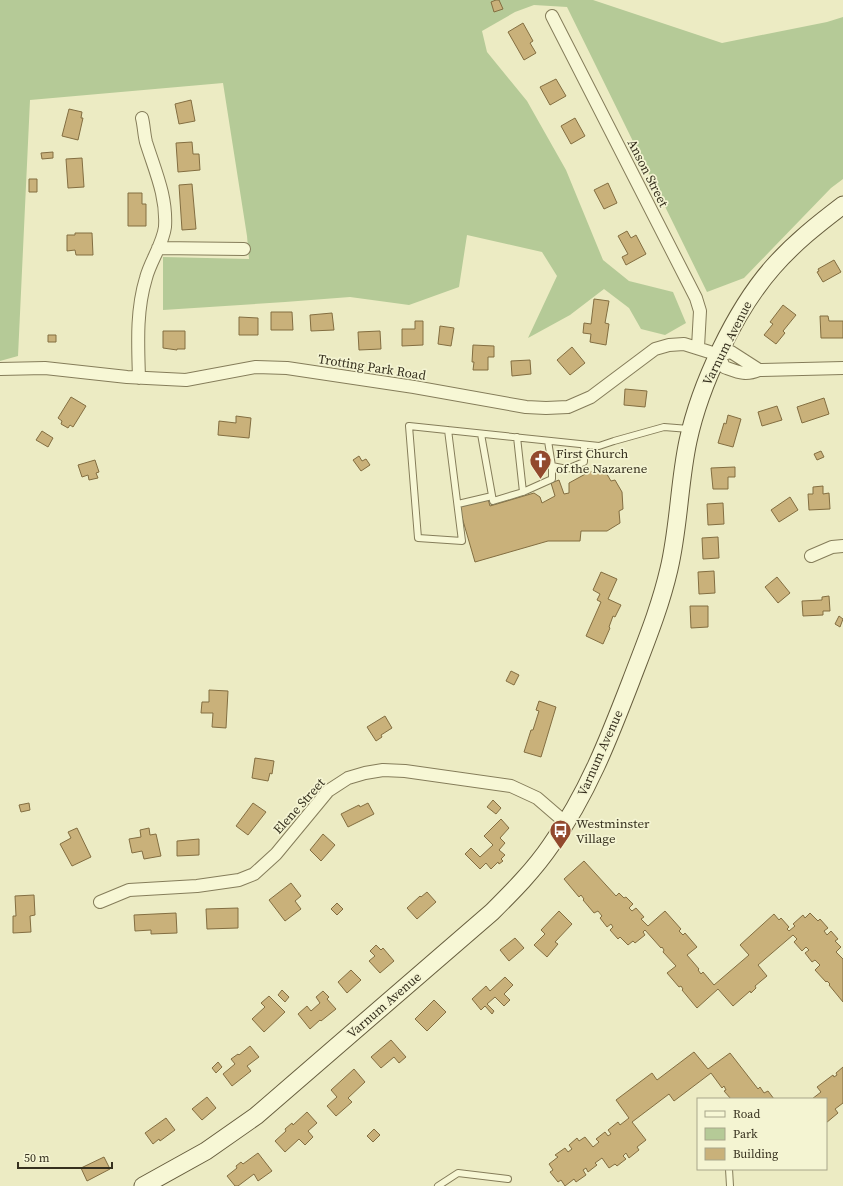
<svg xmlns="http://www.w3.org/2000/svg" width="843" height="1186" viewBox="0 0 843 1186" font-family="'Source Serif 4',serif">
<rect width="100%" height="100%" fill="#ecebc3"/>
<path fill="#b5ca97" d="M0,0H593L722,43L827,22L843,17V179L831,188L744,278L707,292L567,7L534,5L515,12L482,31L487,52L527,101L566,170L603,260L629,281L673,292L686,323L665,335L641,329L629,308L604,289L570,315L528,338L557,276L542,252L467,235L459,287L409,305L350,297L285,302L163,310V257L249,259L247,236L223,83L30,100L18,356L0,361Z"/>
<path fill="#c9b17a" stroke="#836e41" d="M496,0H499L503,9L494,12L491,2Z
M523,23L533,41L530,43L536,53L524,60L508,32Z
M556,79L566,96L550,105L540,87Z
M191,100L195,121L179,124L175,104Z
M69,109L82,112L81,118H83L78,140L62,136Z
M575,118L585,136L571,144L561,126Z
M192,142L193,154H199L200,170L178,172L176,143Z
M53,152V158L42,159L41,153Z
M82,158L84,187L68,188L66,159Z
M29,179H37V192H29Z
M608,183L617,203L604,209L594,190Z
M192,184L196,229L182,230L179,185Z
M128,193H142V204H146V226H128Z
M627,231L631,238L636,235L646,254L626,265L622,257L628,254L618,236Z
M75,233H92L93,255H76L75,250L67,251V235H75Z
M834,260L841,272L823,282L817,272L819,271L818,269Z
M594,299L609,301L605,323L609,324L606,345L590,342L591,334L583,333L584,323L591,324Z
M783,305L796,315L783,331L785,333L776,344L764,335L773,324L770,322Z
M271,312H292L293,330H271Z
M332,313L334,330L311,331L310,315Z
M820,316H828L829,321H843V338H821Z
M239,317L258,318V335H239Z
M415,321H423V345L402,346V329H415Z
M440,326L454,328L451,346L438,344Z
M163,331H185V349H177V350L163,348Z
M380,331L381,349L359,350L358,332Z
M48,335H56V342H48Z
M473,345L494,346V357H488V370H473L474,362H472Z
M572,347L585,363L570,375L557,360Z
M530,360L531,374L512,376L511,361Z
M625,389L647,391L645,407L624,405Z
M71,397L86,406L73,427L70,425L68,428L61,424L62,421L58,418Z
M824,398L829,414L802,423L797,407Z
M777,406L782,420L762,426L758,412Z
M728,415L741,419L733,447L718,443L724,423L726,424Z
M236,416L251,418L249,438L218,435L219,421L236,423Z
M42,431L53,438L48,447L36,440Z
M821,451L824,457L817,460L814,454Z
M359,456L362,461L366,459L370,465L361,471L353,460Z
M95,460L99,472L96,473L98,478L89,480L88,475L82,477L78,465Z
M735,467V477H728V489H713L711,468Z
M605,471L611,481L615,480L622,492L623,509L619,511L620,523L607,531H581L580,541H548L475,562L459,507L488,499L490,506L534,493L540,497L542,503L555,496L551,483L559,480L564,494L569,493V483L589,472Z
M823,486V494L829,493L830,509L809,510L808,494H813V487Z
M790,497L798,510L779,522L771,510Z
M723,503L724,524L708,525L707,504Z
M718,537L719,558L703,559L702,538Z
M714,571L715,593L699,594L698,572Z
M601,572L617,579L608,599L621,605L615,617L613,616L609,627L610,628L603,644L586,636L601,602L597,600L600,594L593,590Z
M777,577L790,593L778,603L765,587Z
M829,596L830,611H823V615L803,616L802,601L822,600V597Z
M690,606H708V627L691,628Z
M839,616L843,619L840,627L835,624Z
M511,671L519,675L514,685L506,681Z
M209,690L228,691L226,728L212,727L213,713H201L202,702H209Z
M539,701L556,707L541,757L524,752L531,730H533L539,711L536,710Z
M385,716L392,728L381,735L382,737L376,741L367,727Z
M255,758L274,761L272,774L270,773L268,781L252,778Z
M493,800L501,808L496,814L487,807Z
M29,803L30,810L21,812L19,805Z
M253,803L266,812L248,835L236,826Z
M368,803L374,814L348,827L341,814L359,805L360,807Z
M501,819L509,828L500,838L505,843L499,850L505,855L501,859L503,861L499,864L498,862L491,869L486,863L480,869L465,854L471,848L480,857L493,845L484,836Z
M77,828L91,857L72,866L60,844L71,838L68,832Z
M149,828L150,835L156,834L161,856L144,859L142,851L132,853L129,839L141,837L140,830Z
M323,834L335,845L321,861L310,850Z
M199,839V855L177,856V841Z
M584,861L616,896L619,893L624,898L626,897L633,904L629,908L632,911L636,908L644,917L641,919L648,926L665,911L681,929L679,931L683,935L685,933L697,947L687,955L699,969L698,970L701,974L703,972L714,985L749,955L740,945L774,914L779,920L781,918L789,927L787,929L789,931L795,926L793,924L803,915L805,918L810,913L818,921L820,919L828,928L824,931L827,935L831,931L838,939L835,941L841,947L836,952L843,959V1002L829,985L830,984L827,981L826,982L815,970L820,965L815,960L812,962L805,953L809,950L806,947L802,951L794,942L797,939L793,935L758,965L767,976L755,986L756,988L751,993L750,991L733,1006L718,989L697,1008L682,990L683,989L681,986L679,987L667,973L676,966L663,952L664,950L662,947L661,948L645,930L643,932L645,935L635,943L633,941L628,945L620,937L618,939L610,930L613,927L611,924L607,927L600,918L602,916L598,911L594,913L583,900L584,899L581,895L579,897L564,879Z
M291,883L301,896L295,901L301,909L285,921L269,900Z
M427,892L436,902L417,919L407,908L420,896L421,897Z
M34,895L35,915L30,916L31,932L13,933V916H16L15,896Z
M337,903L343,909L337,915L331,909Z
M238,908V928L207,929L206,909Z
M559,911L572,924L555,942L558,944L547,957L534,945L545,934L541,930Z
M176,913L177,933L151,934V930L135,931L134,915Z
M515,938L524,948L509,961L500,950Z
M376,945L381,950L383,948L394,961L380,973L369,961L375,956L370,951Z
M351,970L361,980L347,993L338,982Z
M505,977L513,985L504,994L510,1000L504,1006L495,997L487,1004L494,1011L492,1014L485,1006L481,1010L472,999L486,986L490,991Z
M282,990L289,997L285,1002L278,995Z
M323,991L329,997L327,999L336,1009L321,1021L320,1020L310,1029L298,1014L307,1006L311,1011L320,1003L316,997Z
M269,996L285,1012L264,1032L252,1019L265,1007L261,1003Z
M434,1000L446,1012L427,1031L415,1019Z
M391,1040L406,1057L399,1063L394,1057L381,1068L371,1057Z
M250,1046L259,1057L247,1066L251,1071L232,1086L223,1074L235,1064L231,1059L238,1054L239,1055Z
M694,1052L708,1069L730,1053L758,1089L760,1087L764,1093L768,1091L774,1099H731L724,1091L726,1090L724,1086L722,1088L711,1073L674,1101L669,1094L632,1122L646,1140L637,1147L639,1150L629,1158L626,1153L623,1156L626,1159L617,1166L615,1164L609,1168L602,1158L595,1163L597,1165L588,1172L586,1168L583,1170L586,1175L576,1182L574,1179L565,1186L561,1180L558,1182L550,1172L553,1170L549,1164L558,1157L555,1155L565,1148L568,1152L572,1149L569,1145L577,1138L579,1141L585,1137L593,1147L599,1142L596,1139L605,1132L608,1136L611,1134L608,1130L618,1122L620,1125L629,1118L616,1100L652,1073L657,1080Z
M218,1062L222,1067L216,1073L212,1068Z
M843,1067V1103L835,1109L838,1113L826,1123V1099H812L821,1092L817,1087L833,1075L834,1077L837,1075L836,1073Z
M354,1069L365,1082L348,1098L352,1102L336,1116L327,1106L337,1097L331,1090Z
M207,1097L216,1108L202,1120L192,1109Z
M307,1112L317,1123L308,1131L313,1137L305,1145L299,1139L285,1152L275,1141L286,1131L285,1129L292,1123L293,1125Z
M166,1118L175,1130L160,1141L159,1139L153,1144L145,1133Z
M374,1129L380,1135L373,1142L367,1136Z
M258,1153L272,1171L258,1181L254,1174L238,1186H235L227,1176L237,1168L236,1166L241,1162L243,1164Z
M104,1157L110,1169L87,1181L81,1168Z"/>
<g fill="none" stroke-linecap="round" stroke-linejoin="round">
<defs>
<path id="service" d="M448,430L462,541L418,538L409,426L599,446L614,441L664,427L689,429
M481,434L493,501L523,492L552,479V466L548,441
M517,437L523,492
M552,466L567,469L584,462V445
M458,504L492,496
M729,1169L730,1186
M438,1186L458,1173L508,1179"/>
<path id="minor" d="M552,16L696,298L700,311L698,347
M158,248L244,249
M719,355L724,367C738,372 745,376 759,370L843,368
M719,355L731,352L759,370
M0,369L45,368L127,377L186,380L256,367L287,368L414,387L526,407L546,408L568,407L591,397L655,349L669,345L684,344L719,355
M139,378C138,344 136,311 146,278C150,262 163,244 165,227C167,196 155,171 146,142C144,134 144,126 142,118
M811,556L832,547L843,546
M100,902L129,890L197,886L239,880L254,874L276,854L328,791L348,778L365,773L383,770L405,771L511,786L537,798L566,823"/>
<path id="secondary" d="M143,1186L206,1151L256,1116L492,912C513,891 534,870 551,845C587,795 609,738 631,681C645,644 660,608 669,569C679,527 679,483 688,441C700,385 735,310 773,267C794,243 818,224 843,205"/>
</defs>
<use href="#service" stroke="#857d5a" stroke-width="8"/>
<use href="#minor" stroke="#857d5a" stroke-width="14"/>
<use href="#secondary" stroke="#675e3e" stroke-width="19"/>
<use href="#service" stroke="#f7f7d5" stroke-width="6"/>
<use href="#minor" stroke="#f7f7d5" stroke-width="12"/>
<use href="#secondary" stroke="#f7f7d5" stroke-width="17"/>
</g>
<defs>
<symbol id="church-pin" viewBox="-11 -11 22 30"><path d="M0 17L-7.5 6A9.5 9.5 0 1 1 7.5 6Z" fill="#92492d" stroke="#f4f4d2"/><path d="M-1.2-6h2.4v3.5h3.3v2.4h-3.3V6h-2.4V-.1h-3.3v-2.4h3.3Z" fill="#fff"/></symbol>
<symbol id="bus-pin" viewBox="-11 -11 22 30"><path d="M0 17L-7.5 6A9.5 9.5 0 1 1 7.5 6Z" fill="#92492d" stroke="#f4f4d2"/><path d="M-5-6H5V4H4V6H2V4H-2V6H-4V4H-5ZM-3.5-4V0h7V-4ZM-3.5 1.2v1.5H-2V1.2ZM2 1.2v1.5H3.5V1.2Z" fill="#fff"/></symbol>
</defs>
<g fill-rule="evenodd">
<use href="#church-pin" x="528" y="448" width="25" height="34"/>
<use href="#bus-pin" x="548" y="818" width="25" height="34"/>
</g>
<g text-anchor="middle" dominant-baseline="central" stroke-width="3.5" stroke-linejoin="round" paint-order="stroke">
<g font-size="13" fill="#36301e" stroke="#f4f4d2">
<text transform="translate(648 173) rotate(63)">Anson Street</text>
<text transform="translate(727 343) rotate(-63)">Varnum Avenue</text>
<text transform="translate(372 367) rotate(9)">Trotting Park Road</text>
<text transform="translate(600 753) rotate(-66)">Varnum Avenue</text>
<text transform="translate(299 806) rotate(-48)">Elene Street</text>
<text transform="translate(384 1005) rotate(-41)">Varnum Avenue</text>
</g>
<g font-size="13" fill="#36301e" stroke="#f4f4d2" text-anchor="start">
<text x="556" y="453">First Church<tspan x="556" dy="15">of the Nazarene</tspan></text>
<text x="576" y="823">Westminster<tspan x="576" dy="15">Village</tspan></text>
</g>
</g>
<rect x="697" y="1098" width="130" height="72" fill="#f4f4d2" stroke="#a8a68a"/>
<rect x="705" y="1111" width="20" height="6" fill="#f7f7d5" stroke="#a8a68a"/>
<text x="733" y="1118" font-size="12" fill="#36301e">Road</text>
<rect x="705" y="1128" width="20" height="12" fill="#b5ca97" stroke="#a8a68a"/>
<text x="733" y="1138" font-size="12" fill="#36301e">Park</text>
<rect x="705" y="1148" width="20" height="12" fill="#c9b17a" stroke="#a8a68a"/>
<text x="733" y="1158" font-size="12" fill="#36301e">Building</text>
<path d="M18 1162v6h94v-6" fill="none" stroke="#36301e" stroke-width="2"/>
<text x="24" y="1162" font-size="12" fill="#36301e" stroke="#f4f4d2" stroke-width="3" paint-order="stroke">50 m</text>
</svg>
